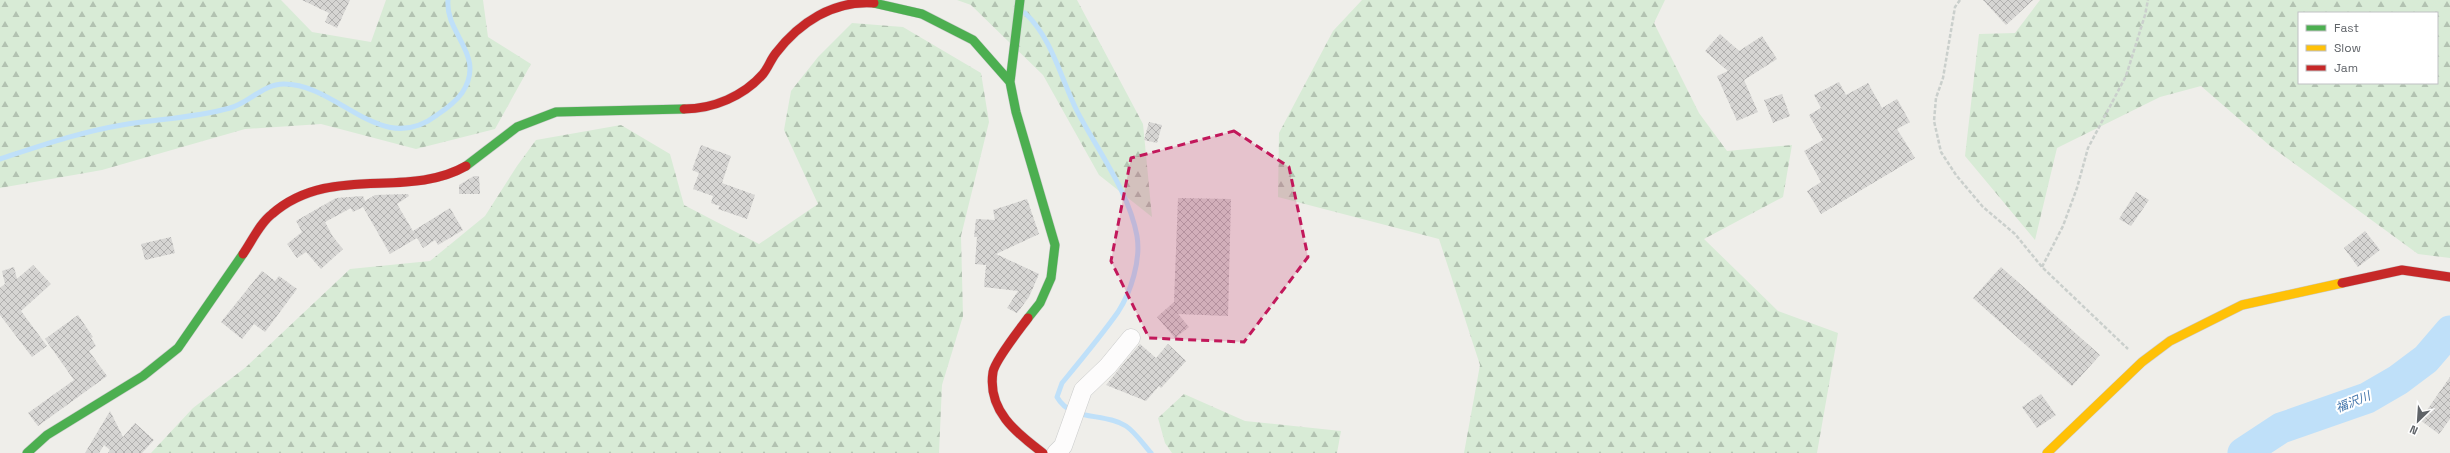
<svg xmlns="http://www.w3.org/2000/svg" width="2450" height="453" viewBox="0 0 2450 453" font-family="'Space Grotesk','Noto Sans JP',sans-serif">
<defs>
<pattern id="forest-firs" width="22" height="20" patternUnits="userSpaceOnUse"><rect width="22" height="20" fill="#d8ebd6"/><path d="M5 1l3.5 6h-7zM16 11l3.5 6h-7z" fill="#b2c2b1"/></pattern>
<pattern id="building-cross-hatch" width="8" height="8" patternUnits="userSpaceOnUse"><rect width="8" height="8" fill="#d6d5d3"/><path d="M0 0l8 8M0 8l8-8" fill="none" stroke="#b1b0af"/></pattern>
</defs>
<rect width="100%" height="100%" fill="#efeeea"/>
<path fill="url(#forest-firs)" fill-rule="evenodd" d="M0,0H281L312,32L371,42L386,0H483L488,37L531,64L495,129L416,149L321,124L245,129L102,170L0,188Z
M957,0H1077L1143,124L1152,217L1099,175L1043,75L971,5Z
M1362,0H1665L1654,23L1699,113L1727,151L1792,145L1783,197L1704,239L1778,311L1838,333L1817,453H1464L1480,365L1439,239L1278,197L1279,133L1333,31Z
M2040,0H2450V258L2418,254L2269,145L2201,86L2160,97L2057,148L2035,240L1965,156L1979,34L2015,33ZM2299,13H2437V83H2299Z
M852,23L903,27L981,73L989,122L961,236L963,316L942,385L939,453H151L193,408L246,367L350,269L430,261L485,216L517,166L536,140L621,125L670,154L684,205L759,244L818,204L784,130L791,91L818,57Z
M1184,394L1245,421L1341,431L1337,453H1172L1165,443L1158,418Z"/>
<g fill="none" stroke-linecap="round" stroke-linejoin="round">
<path stroke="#bfe0f9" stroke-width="5" d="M1025,13C1052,38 1061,79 1077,111C1098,151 1129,192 1137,236C1141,260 1131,292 1118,312C1101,336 1081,360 1062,383L1057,397C1071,422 1104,412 1126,426C1135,432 1144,445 1151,453
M0,159C40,146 80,132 122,125C158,119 194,118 230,108C249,103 263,84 284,84C339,84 381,158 437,115C446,109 456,101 462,93C487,55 445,35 448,0"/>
<path stroke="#bfe0f9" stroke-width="31" d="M2243,453L2281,428L2367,398L2398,380L2426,359L2450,331"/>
</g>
<path fill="url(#building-cross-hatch)" d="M302,0H350L337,28L325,22L329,13Z
M1983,0H2033L2006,25Z
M1720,34L1739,51L1762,36L1777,59L1744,80L1758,112L1737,121L1717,76L1728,71L1705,51Z
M1839,82L1846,95L1868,83L1882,108L1897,99L1910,122L1897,129L1915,158L1821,214L1807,191L1821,182L1804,151L1823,140L1809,115L1821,108L1814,95Z
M1782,94L1790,116L1773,123L1764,100Z
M1149,122L1162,125L1157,143L1144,140Z
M701,145L731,156L722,183L755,195L747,219L718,209L720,206L711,203L713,196L693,189L699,173L692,170Z
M474,176H479L480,194H459V185Z
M2136,192L2149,200L2131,226L2119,219Z
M408,194L409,196L397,204L417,238L390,254L363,207L353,212L351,208L325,222L333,237L343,249L321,269L306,252L297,258L287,244L302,232L296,221L336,198L363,196L365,201L375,195Z
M1178,198L1231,199L1228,316L1178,314L1189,327L1175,338L1157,317L1174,302Z
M1027,199L1039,234L996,254L1039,274L1029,297L1017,313L1007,308L1018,291L984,287L986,265L975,264L977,237H974L976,219L995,220L993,210Z
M450,208L463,230L438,245L435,240L423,248L413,231Z
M2365,231L2380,250L2358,267L2344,248Z
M171,237L175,253L145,260L141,244Z
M33,265L51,284L21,311L47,346L32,357L0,315V288L5,284L2,271L14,267L17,279Z
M2001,267L2100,355L2072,386L1973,298Z
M262,271L275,281L279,276L297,289L265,332L254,324L242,339L221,322Z
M78,315L93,337L91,338L96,346L89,351L107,376L38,426L28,413L74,380L45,339Z
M1140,344L1156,358L1168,344L1186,361L1161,388L1159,386L1146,401L1106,385Z
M2450,377V419L2439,434L2420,420Z
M2041,394L2056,415L2037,428L2022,407Z
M110,411L123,437L135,423L154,440L142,453H108L110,450L104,445L99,453H85Z"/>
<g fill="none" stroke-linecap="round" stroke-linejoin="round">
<defs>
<path id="street" d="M1056,453L1063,446L1083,390L1108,366L1131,338"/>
<path id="fast" d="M1020,0L1010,82L1016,112L1055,245L1051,278L1040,303L1028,318
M874,3L922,14L973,40L1010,82
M466,166L517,127L556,112L684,109
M27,453L47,435L143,376L178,348L243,254"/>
<path id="slow" d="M2047,453L2142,362L2170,341L2242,305L2342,283"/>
<path id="jam" d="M684,109C713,109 744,96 763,74C768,68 771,59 776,53C799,23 833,0 874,3
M243,254C252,241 260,223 272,214C330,163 407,200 466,166
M2342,283L2402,270L2450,277
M1028,318C1020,329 995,360 993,372C987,410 1016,433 1043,453"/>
</defs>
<use href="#street" stroke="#cbcccc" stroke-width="19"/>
<use href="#fast" stroke="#cacacb" stroke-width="10"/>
<use href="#slow" stroke="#cacacb" stroke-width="10"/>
<use href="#jam" stroke="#cacacb" stroke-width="10"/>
<path stroke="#cacfcc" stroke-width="2.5" stroke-dasharray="4 2" stroke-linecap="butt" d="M1960,0L1955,7L1943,78L1936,98L1934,121L1941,152L1956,175L1983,207L2015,234L2042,267L2128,349
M2042,267L2063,226L2077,188L2088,148L2126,76L2145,15L2148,0"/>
<use href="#street" stroke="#fdfcfc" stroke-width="18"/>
<use href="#fast" stroke="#4caf50" stroke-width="9"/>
<use href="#slow" stroke="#ffc107" stroke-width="9"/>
<use href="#jam" stroke="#c62828" stroke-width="9"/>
</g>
<path fill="#c2185b" fill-opacity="0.2" stroke="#c2185b" stroke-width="3" stroke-dasharray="8 5" stroke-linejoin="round" d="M1234,131L1289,167L1308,257L1244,342L1149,338L1111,261L1131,158Z"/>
<g text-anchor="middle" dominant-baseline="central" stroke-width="4" stroke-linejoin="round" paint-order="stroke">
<g font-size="12" font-style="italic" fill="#4174aa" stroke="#fff">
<text transform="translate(2353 402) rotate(-22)">福沢川</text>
</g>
</g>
<rect x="2298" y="12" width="140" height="72" fill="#ffffff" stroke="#bfc1c3"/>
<rect x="2306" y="25" width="20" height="6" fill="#4caf50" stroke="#bfc1c3"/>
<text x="2334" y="32" font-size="12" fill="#5f6368">Fast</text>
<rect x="2306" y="45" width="20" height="6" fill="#ffc107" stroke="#bfc1c3"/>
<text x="2334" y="52" font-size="12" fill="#5f6368">Slow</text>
<rect x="2306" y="65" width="20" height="6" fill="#c62828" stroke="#bfc1c3"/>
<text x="2334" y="72" font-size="12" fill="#5f6368">Jam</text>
<g transform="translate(2418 421) rotate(205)" stroke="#ffffff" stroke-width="3" paint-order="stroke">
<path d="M0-3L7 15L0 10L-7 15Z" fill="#5f6368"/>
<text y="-6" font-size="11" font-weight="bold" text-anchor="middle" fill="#5f6368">N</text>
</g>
</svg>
